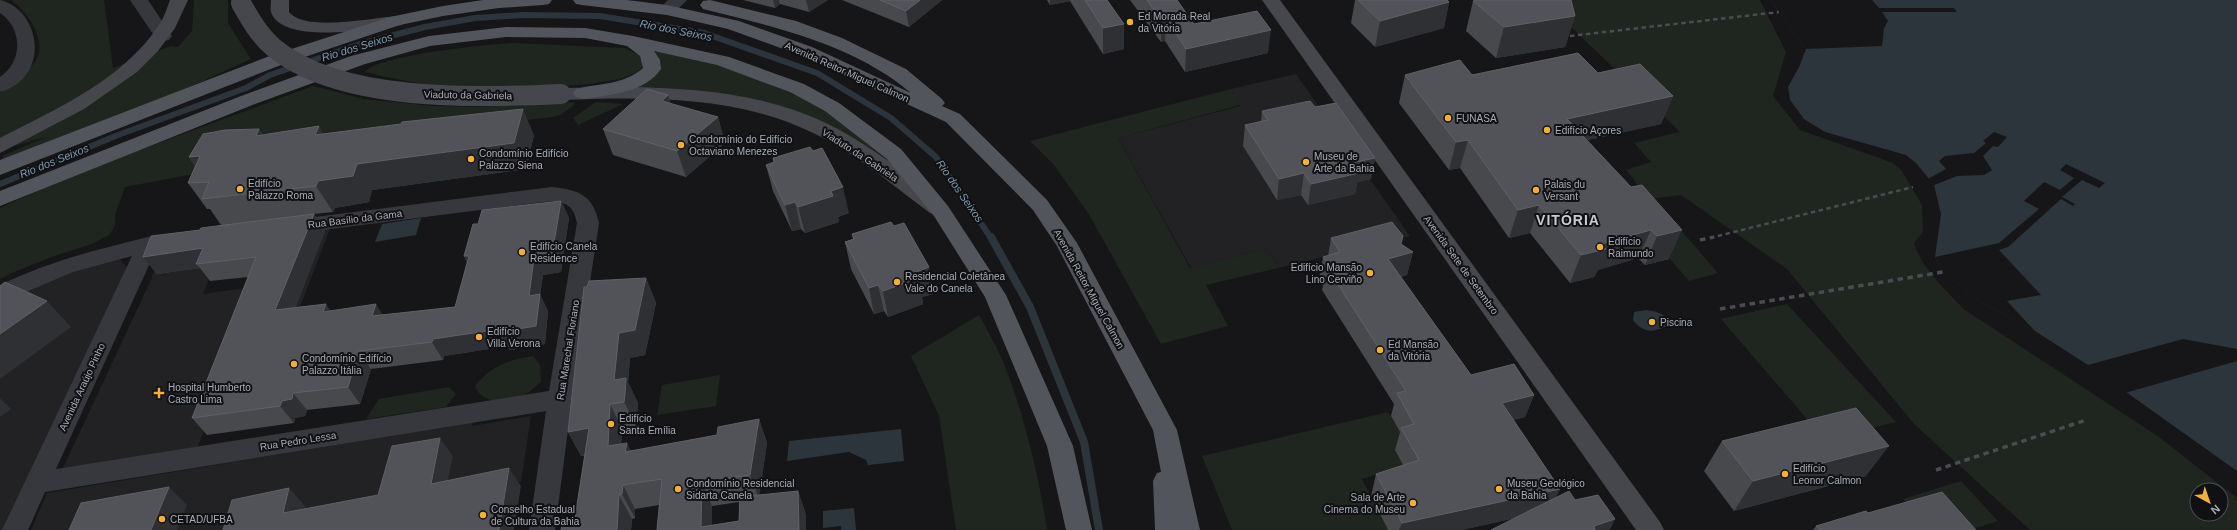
<svg xmlns="http://www.w3.org/2000/svg" width="2237" height="530" viewBox="0 0 2237 530" font-family="Helvetica,sans-serif">
<rect width="100%" height="100%" fill="#161618"/>
<path fill="#222225" d="M1296,74L1410,236L1278,268L1272,255L1267,256L1264,249L1191,268L1118,138L1240,106L1231,89Z
M331,226L291,330L240,337L197,449L63,468L150,282L163,248L224,241L203,294L260,286L281,233Z
M108,258L121,260L127,268L8,530H0V304L34,285Z
M531,416L521,482L454,495L444,530H31L47,493L473,422L472,426Z"/>
<path fill="#1e261f" fill-rule="evenodd" d="M11,0H104L113,68L171,46L178,47L192,31L194,0H228V23L251,59L159,101L0,163L4,155L46,137L0,150V93C11,85 33,69 38,56C45,37 26,10 11,0Z
M1543,0H1760L1786,52L1773,96L1800,130L1893,163L1902,171L1922,205L1923,232L1914,243C1920,266 1948,293 1965,310L2159,437L2237,498V530H2030L1914,424L1787,269L1681,195L1649,199L1626,170L1651,162L1634,143L1680,132ZM2197,490H2221V514H2197Z
M514,43L624,48L639,55L644,64C636,94 461,89 431,85C408,82 386,77 365,72C377,55 489,44 514,43Z
M644,45L721,64L794,90L861,130L930,200L785,112L620,89L649,77Z
M313,86L364,99L433,106L470,107L574,102L575,104L561,115L552,117L400,135L125,187L115,215V226L109,235L92,244L54,256L14,272L0,279V208L40,190L137,151Z
M1231,89L1240,105L1118,138L1190,268L1264,249L1267,256L1272,255L1278,268L1206,285L1228,326L1161,344L1090,216L1054,165L1030,141Z
M596,102L623,104L578,125L573,118Z
M1660,206L1718,273L1689,281L1630,213Z
M1787,304L1896,422L1825,440L1721,319Z
M979,315C987,329 995,344 1002,359C1024,413 1038,472 1047,530H956L939,416L911,356Z
M533,356L540,365L541,382C536,385 531,391 526,394C511,403 482,406 475,386C491,366 508,360 533,356Z
M720,375L716,406L657,415L662,385Z
M449,387L456,394L446,407L366,419L379,399Z
M1388,412L1410,448L1405,466L1362,479L1388,530H1232L1202,456Z
M1961,481L1998,521L1970,530H1930L1903,499Z"/>
<path fill="#2c353c" d="M1770,0H2237V471L2088,365L2035,331L1982,303L1943,272L1935,257L1941,214L1934,185L1916,163L1906,155L1825,132L1804,119L1790,100L1788,87L1799,67L1806,49Z
M421,218L416,235L375,242L382,224Z
M1646,310C1656,311 1667,314 1671,324C1655,332 1645,335 1633,320L1634,312Z
M901,429L904,461L868,465L866,460L849,452L787,461L789,441Z
M854,508L856,530H841V526L823,528V511Z"/>
<path fill="#161618" d="M1770,0H1872L1879,8H1954L1957,12H1882L1888,21L1884,28L1882,46L1806,49Z
M1994,132L2007,137L1998,147L1993,146L1983,156L1992,170L1984,175L1957,176L1932,186L1926,180L1946,169L1939,161L1945,156L1974,153L1986,143L1983,141Z
M2066,164L2105,183L2099,188L2082,180L2062,197L2075,204L2073,206L2061,199L2008,247L1999,250L2041,295L2007,301L2035,331L1982,303L1943,272L1935,257L1999,243L2039,209L2024,201L2044,182L2060,190L2074,178L2060,170Z
M2183,339L2237,349V361L2125,393L2088,365Z"/>
<g fill="none" stroke-linecap="round" stroke-linejoin="round">
<path stroke="#2c353c" stroke-width="6" d="M0,184L118,135L246,88L270,75L360,44L425,27L475,18L522,15L600,16L704,33L817,73L891,118L936,157L991,238"/>
<path stroke="#2c353c" stroke-width="8" d="M991,237L1030,307L1084,442L1099,530"/>
<path fill="#37383d" fill-rule="evenodd" d="M0,0C10,2 19,9 25,17C44,45 35,83 0,92V77C23,62 23,28 0,13Z
M130,0H148L172,36L169,40L163,41L157,40Z
M552,187C579,190 593,195 599,223L572,399L555,530H529L546,411L45,492L28,530H2L132,256L73,272L0,303V285C48,262 88,252 140,239C153,236 171,232 185,236L188,241L185,246L155,252L56,469L549,391L577,223C574,207 568,203 552,201L291,234L283,232L280,227L283,222L291,220Z"/>
<path fill="#37383d" fill-rule="evenodd" d="M668,0H687L673,14H661L658,10Z"/>
<path fill="#45474d" fill-rule="evenodd" d="M170,0H188L175,28L158,51L137,72L84,109L0,153V138C56,109 123,80 159,25C164,18 167,8 170,0Z
M271,0H289V12C304,32 373,18 396,16L402,17L405,21L402,25L396,26C370,29 282,45 271,12C270,9 271,4 271,0Z
M1262,0H1280L1660,522L1664,530H1636Z
M626,87C693,88 762,93 824,122C868,143 906,174 944,203L948,208L944,213L937,215L930,213C891,184 853,151 809,131C732,95 644,97 561,100L554,98L551,94L554,90L561,88Z"/>
<path fill="#53555c" fill-rule="evenodd" d="M483,0H552L549,4L543,5L499,8L443,16L400,25L281,65L0,175V160L267,57L390,17L443,6Z
M573,0H627L667,5L739,21L812,47L911,93C853,44 775,27 703,9L700,5L703,1L710,0L796,21L842,38L906,69L942,99L945,103L942,106L960,114L1047,200L1077,243L1177,430L1200,530H1155L1153,481L1157,473L1161,472L1153,430L1057,246L1033,210L946,122L800,55L728,29L667,15L582,5L576,4Z
M506,27L585,28L633,36L729,57L804,84L839,103L901,149L948,206L1006,295L1073,446L1092,530H1066L1047,446L985,297L934,216L887,159L825,111L790,92L717,65L654,51L660,60L661,69C645,93 609,95 583,99L576,97L573,93L576,89C599,83 624,85 643,68L640,56L627,46L585,38L506,37L430,46L365,64L255,104L0,206V191L241,96L351,56L429,36Z"/>
<path stroke="#4a4c52" stroke-width="2.5" stroke-dasharray="4.5 3.5" stroke-linecap="butt" d="M1570,36L1779,12
M1710,238L1913,187"/>
<path stroke="#4a4c52" stroke-width="3.5" stroke-dasharray="5.5 4.5" stroke-linecap="butt" d="M1700,240L1714,237
M1720,309L1943,272
M1936,470L2086,420"/>
<path stroke="#45474d" stroke-width="20" d="M241,3C250,19 259,35 273,47C339,103 479,98 561,94"/>
</g>
<path fill="#47494d" fill-rule="evenodd" d="M743,0H828L809,12L780,4L775,8Z
M842,0H942L909,27Z
M1047,0H1107L1124,49L1103,54L1070,1L1050,5Z
M1130,0H1177L1194,24L1268,53L1185,72L1165,41L1161,42Z
M1355,0H1447L1449,2L1444,28L1375,47L1351,23Z
M1473,1L1575,16L1565,47L1496,58L1466,31Z
M1598,73L1673,96L1661,124L1587,140L1631,187L1669,259L1645,265L1638,258L1598,270L1594,277L1570,283L1530,233L1509,238L1460,168L1449,170L1399,103L1405,75Z
M1315,107L1375,158L1371,179L1357,182L1355,194L1308,205L1301,195L1277,200L1243,146L1245,125L1261,121L1262,111Z
M718,117L725,143L686,177L613,155L603,129Z
M259,129L263,135H534L526,169L372,190L369,202L335,208L333,212L314,214L325,231L295,308L330,311L383,315L455,307L467,263L464,256L478,224L561,201L569,218L561,272L543,275L540,295L548,311L545,344L510,350L508,346L444,356L443,360L371,369L360,404L307,410L305,416L295,418L294,423L207,435L192,418L248,277L210,281L200,268L157,274L143,257L200,230L221,225L210,209H207L188,183L195,166L189,157Z
M773,158L849,213L838,217L839,222L805,233L801,229L792,231L773,191L766,165L774,162Z
M894,226L929,267L933,294L922,297L923,304L888,317L884,311L874,314L851,269L845,242L853,239L852,234Z
M1331,238L1401,244L1413,252L1407,275L1401,277L1471,375L1534,395L1525,417L1513,420L1515,518L1461,530H1388L1371,496L1376,474L1403,465L1395,450L1400,432L1391,416L1394,404L1322,290L1323,286L1319,280L1323,257L1328,256Z
M646,278L656,303L645,355L630,358L628,382L638,403L636,427L622,429L621,444L631,451L717,435L759,419L767,443L759,495L798,491L806,515V530H657L659,505L635,509V518L632,519L631,530H561L574,524L585,456H581L568,432ZM739,502V521L712,525V506Z
M1722,441L1866,476L1734,511L1704,471Z
M1868,513L1976,530H1813L1816,526Z"/>
<path fill="#2f3033" d="M773,0H779L780,4L775,8Z
M806,0H828L809,12Z
M920,0H942L909,27L906,11Z
M1050,0H1070V1L1050,5Z
M1449,2L1444,28L1375,47L1380,21Z
M1575,16L1565,47L1496,58L1504,27Z
M1166,18L1165,41L1161,42V20Z
M1124,24V49L1103,54V28Z
M1271,30L1268,53L1185,72L1186,49Z
M668,95L677,121L662,101Z
M1673,96L1661,124L1558,147L1567,119Z
M523,109L534,135L526,169L372,190L369,202L335,208L333,212L316,186L318,181L357,164Z
M718,117L725,143L686,177L677,151Z
M319,126L334,152L315,135Z
M259,129L276,155L256,136Z
M1468,140L1460,168L1449,170L1456,142Z
M200,156L209,182H207L189,157Z
M1375,158L1371,179L1357,182L1355,194L1308,205L1311,184L1352,163Z
M1304,173L1301,195L1277,200L1279,179Z
M843,187L849,213L838,217L839,222L805,233L798,207L831,191Z
M561,201L569,218L561,272L543,275L540,295L548,311L545,344L510,350L508,346L444,356L443,360L432,342L433,339L529,296L534,258Z
M795,202L801,229L792,231L785,205Z
M1539,205L1530,233L1509,238L1518,210Z
M314,214L325,231L288,328L275,310Z
M1651,230L1638,258L1598,270L1594,277L1570,283L1581,255L1601,244Z
M1682,230L1669,259L1645,265L1657,236Z
M203,248L196,264L200,268L157,274L143,257Z
M1413,252L1407,275L1383,282L1388,259Z
M464,256H469L473,274Z
M929,267L933,294L922,297L923,304L888,317L883,291L916,272Z
M646,278L656,303L645,355L630,358L628,382L638,403L636,427L614,380L619,333Z
M878,285L884,311L874,314L869,288Z
M47,301L71,327L0,379V334Z
M326,304L338,321L323,312Z
M376,304L387,322L372,316Z
M359,351L371,369L360,404L348,387Z
M293,393L307,410L305,416L295,418L294,423L280,406L282,401Z
M1534,395L1525,417L1493,426L1502,403Z
M0,398L11,409L0,417Z
M610,404L622,429L620,471L608,446Z
M759,419L767,443L759,499L750,475Z
M589,428L602,452L581,456L568,432Z
M440,438L453,456L443,502L431,484Z
M627,443L639,467L625,452Z
M1889,446L1866,476L1734,511L1753,481Z
M509,468L521,486L514,530H499Z
M702,482L712,506V530L701,527Z
M623,485L635,509V518L622,494Z
M169,487L187,505L177,530H151Z
M289,488L305,506L299,530L283,513Z
M1560,489L1550,511L1461,530H1399L1402,523Z
M798,491L806,515V530H799Z
M619,495L632,519L631,530H617Z
M1615,519L1610,530H1592L1594,526Z"/>
<path fill="#525359" stroke="#5f6168" d="M880,0H920L906,11Z
M1085,0H1107L1124,24L1103,28Z
M1147,0H1177L1194,24L1257,11L1271,30L1186,49L1166,18L1161,20Z
M1358,0H1447L1449,2L1380,21Z
M1477,0H1571L1575,16L1504,27L1473,1Z
M1578,53L1598,73L1640,64L1673,96L1567,119L1631,187L1642,185L1682,230L1657,236L1651,230L1601,244L1606,249L1581,255L1539,205L1518,210L1468,140L1456,142L1405,75L1460,60L1472,75Z
M647,89L668,95L662,101L718,117L677,151L603,129Z
M1310,101L1315,107L1336,103L1375,158L1352,163L1359,173L1311,184L1304,173L1279,179L1245,125L1268,120L1262,111Z
M523,109L514,143L357,164L353,176L318,181L316,186L202,199L209,182L188,183L200,156L189,157L203,134L225,130L259,129L256,136L319,126L315,135L401,124L402,122Z
M810,147L813,151L822,148L843,187L831,191L833,196L798,207L795,202L785,205L766,165L774,162L773,158Z
M561,201L552,255L534,258L529,296L540,294L536,326L500,332L501,329L433,339L432,342L359,351L348,387L293,393L292,399L282,401L280,406L192,418L256,257L196,264L203,248L143,257L151,236L200,230L201,228L314,214L275,310L326,304L323,312L376,304L372,316L455,307L469,256H464L473,224H478L482,210Z
M891,222L894,226L904,223L929,267L916,272L919,278L883,291L878,285L869,288L845,242L854,239L852,234Z
M1392,222L1403,236L1401,244L1413,252L1388,259L1471,375L1514,364L1534,395L1502,403L1560,489L1402,523L1376,474L1419,460L1401,428L1414,424L1397,393L1406,391L1327,267L1329,266L1323,257L1340,252L1331,238Z
M646,278L635,330L619,333L614,380L626,378L625,395L624,402L610,404L608,446L627,443L625,452L717,435L718,427L759,419L750,475L702,482L701,527L739,521L740,497L798,491L799,530H657L662,479L623,485L622,494L619,495L617,530H561L562,526L574,524L589,428L568,432L584,287H587L589,281Z
M5,282L47,301L0,334V286Z
M1856,408L1889,446L1753,481L1722,441Z
M440,438L431,484L509,468L499,530H223L232,500L289,488L283,513L378,495L392,446Z
M169,487L151,530H69L81,503Z
M1569,491L1575,500L1598,495L1615,519L1594,526L1595,530H1491Z
M1942,492L1976,530H1820L1816,526L1866,511L1868,513Z"/>
<g fill="#f2b134" stroke="#111113" stroke-width="1.5">
<circle cx="1130" cy="22" r="4"/>
<circle cx="1448" cy="118" r="4"/>
<circle cx="1547" cy="130" r="4"/>
<circle cx="681" cy="145" r="4"/>
<circle cx="471" cy="159" r="4"/>
<circle cx="1306" cy="162" r="4"/>
<circle cx="240" cy="189" r="4"/>
<circle cx="1536" cy="190" r="4"/>
<circle cx="1600" cy="247" r="4"/>
<circle cx="522" cy="252" r="4"/>
<circle cx="1370" cy="273" r="4"/>
<circle cx="897" cy="282" r="4"/>
<circle cx="1652" cy="322" r="4"/>
<circle cx="479" cy="337" r="4"/>
<circle cx="1380" cy="350" r="4"/>
<circle cx="294" cy="364" r="4"/>
<path d="M157 387h4v4h4v4h-4v4h-4v-4h-4v-4h4z"/>
<circle cx="611" cy="424" r="4"/>
<circle cx="1785" cy="474" r="4"/>
<circle cx="678" cy="489" r="4"/>
<circle cx="1499" cy="489" r="4"/>
<circle cx="1413" cy="503" r="4"/>
<circle cx="483" cy="515" r="4"/>
<circle cx="162" cy="519" r="4"/>
</g>
<g text-anchor="middle" dominant-baseline="central" stroke-width="4" stroke-linejoin="round" paint-order="stroke">
<g font-size="10" fill="#a8adb8" stroke="#111113" text-anchor="start">
<text x="1138" y="16">Ed Morada Real<tspan x="1138" dy="12">da Vitória</tspan></text>
<text x="1456" y="118">FUNASA</text>
<text x="1555" y="130">Edifício Açores</text>
<text x="689" y="139">Condomínio do Edifício<tspan x="689" dy="12">Octaviano Menezes</tspan></text>
<text x="479" y="153">Condomínio Edifício<tspan x="479" dy="12">Palazzo Siena</tspan></text>
<text x="1314" y="156">Museu de<tspan x="1314" dy="12">Arte da Bahia</tspan></text>
<text x="248" y="183">Edifício<tspan x="248" dy="12">Palazzo Roma</tspan></text>
<text x="1544" y="184">Palais du<tspan x="1544" dy="12">Versant</tspan></text>
<text x="1608" y="241">Edifício<tspan x="1608" dy="12">Raimundo</tspan></text>
<text x="530" y="246">Edifício Canela<tspan x="530" dy="12">Residence</tspan></text>
<text x="1362" y="267" text-anchor="end">Edifício Mansão<tspan x="1362" dy="12">Lino Cerviño</tspan></text>
<text x="905" y="276">Residencial Coletânea<tspan x="905" dy="12">Vale do Canela</tspan></text>
<text x="1660" y="322">Piscina</text>
<text x="487" y="331">Edifício<tspan x="487" dy="12">Villa Verona</tspan></text>
<text x="1388" y="344">Ed Mansão<tspan x="1388" dy="12">da Vitória</tspan></text>
<text x="302" y="358">Condomínio Edifício<tspan x="302" dy="12">Palazzo Itália</tspan></text>
<text x="168" y="387">Hospital Humberto<tspan x="168" dy="12">Castro Lima</tspan></text>
<text x="619" y="418">Edifício<tspan x="619" dy="12">Santa Emília</tspan></text>
<text x="1793" y="468">Edifício<tspan x="1793" dy="12">Leonor Calmon</tspan></text>
<text x="686" y="483">Condomínio Residencial<tspan x="686" dy="12">Sidarta Canela</tspan></text>
<text x="1507" y="483">Museu Geológico<tspan x="1507" dy="12">da Bahia</tspan></text>
<text x="1405" y="497" text-anchor="end">Sala de Arte<tspan x="1405" dy="12">Cinema do Museu</tspan></text>
<text x="491" y="509">Conselho Estadual<tspan x="491" dy="12">de Cultura da Bahia</tspan></text>
<text x="170" y="519">CETAD/UFBA</text>
</g>
<g font-size="10" fill="#a8adb8" stroke="#111113">
<text transform="translate(847 72) rotate(24)">Avenida Reitor Miguel Calmon</text>
<text transform="translate(468 95) rotate(1)">Viaduto da Gabriela</text>
<text transform="translate(860 155) rotate(33)">Viaduto da Gabriela</text>
<text transform="translate(355 219) rotate(-7)">Rua Basílio da Gama</text>
<text transform="translate(1461 265) rotate(54)">Avenida Sete de Setembro</text>
<text transform="translate(1089 289) rotate(61)">Avenida Reitor Miguel Calmon</text>
<text transform="translate(568 350) rotate(-81)">Rua Marechal Floriano</text>
<text transform="translate(82 387) rotate(-65)">Avenida Araújo Pinho</text>
<text transform="translate(298 441) rotate(-9)">Rua Pedro Lessa</text>
</g>
<g font-size="11" font-style="italic" fill="#7f9bb3" stroke="#111113">
<text transform="translate(676 30) rotate(11)">Rio dos Seixos</text>
<text transform="translate(357 47) rotate(-17)">Rio dos Seixos</text>
<text transform="translate(54 161) rotate(-22)">Rio dos Seixos</text>
<text transform="translate(960 191) rotate(55)">Rio dos Seixos</text>
</g>
<g font-size="14" font-weight="bold" letter-spacing="1" fill="#c9ccd4" stroke="#111113">
<text x="1568" y="220">VITÓRIA</text>
</g>
</g>
<g transform="translate(2209 502) rotate(140)"><circle r="19" fill="#111113" stroke="#4d4f55"/>
<path d="M0-3L7 15L0 10L-7 15Z" fill="#f2b134"/>
<text y="-6" font-size="11" font-weight="bold" text-anchor="middle" fill="#a8adb8">N</text>
</g>
</svg>
